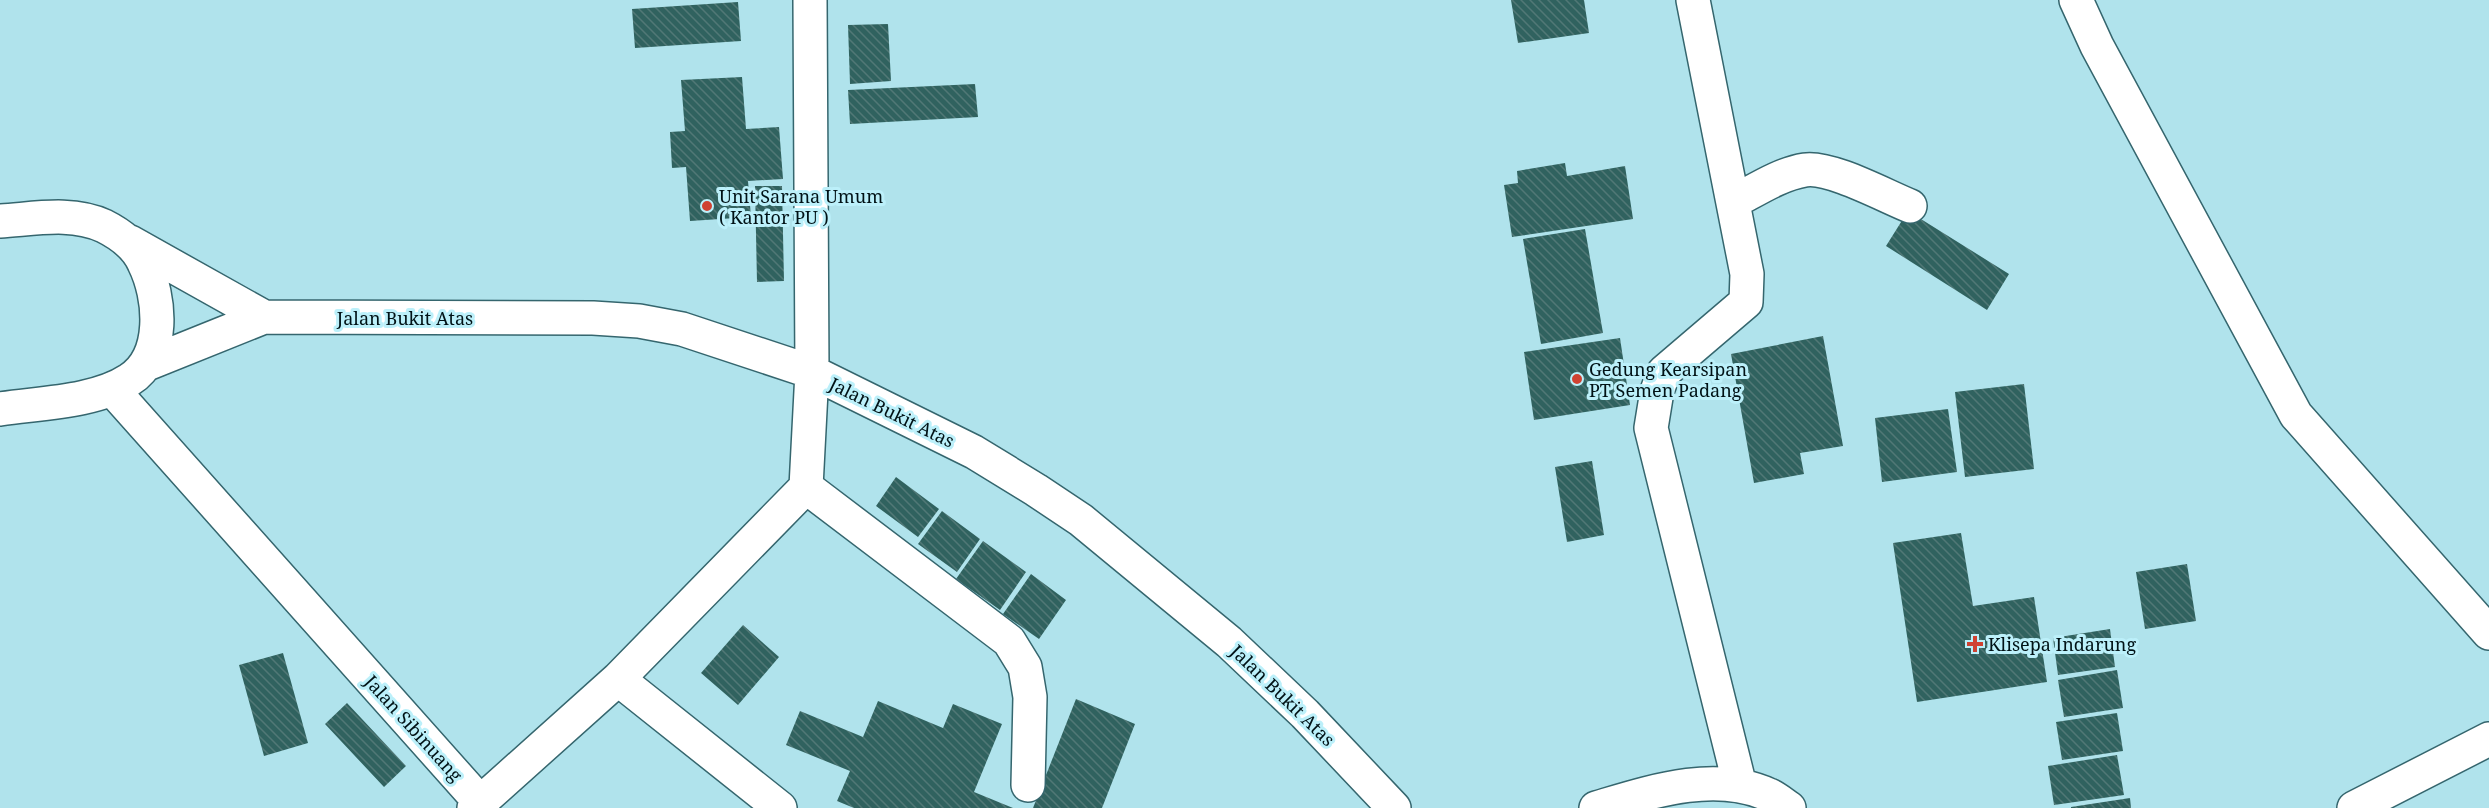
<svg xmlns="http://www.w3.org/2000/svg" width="2489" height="808" viewBox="0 0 2489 808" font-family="'Noto Serif',serif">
<defs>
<pattern id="building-back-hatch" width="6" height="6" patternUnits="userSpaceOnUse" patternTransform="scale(1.5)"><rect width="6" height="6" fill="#30625f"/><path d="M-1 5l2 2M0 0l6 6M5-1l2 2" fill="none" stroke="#517876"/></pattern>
</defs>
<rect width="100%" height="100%" fill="#b0e3ec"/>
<path fill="url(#building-back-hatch)" d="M1511,0H1584L1589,33L1518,43Z
M738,2L741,41L635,48L632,9Z
M888,24L891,81L850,84L848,25Z
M742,77L746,129L779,127L783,179L748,181L751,217L690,221L686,167L672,168L670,132L685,131L681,80Z
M975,84L978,117L850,124L848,90Z
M1565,163L1567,176L1625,166L1633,219L1512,237L1504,185L1518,183L1517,171Z
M755,186H782L784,281L757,282Z
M1908,211L2009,274L1987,310L1886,246Z
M1585,229L1603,333L1541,344L1523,239Z
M1823,336L1843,446L1800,453L1804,474L1754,483L1731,354Z
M1620,338L1630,405L1534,420L1524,352Z
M2024,384L2034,469L1965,477L1955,392Z
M1948,409L1957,472L1882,482L1875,418Z
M1592,461L1604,535L1567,542L1555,467Z
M896,477L939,509L918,537L876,506Z
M942,511L980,539L957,572L918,544Z
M1961,533L1973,606L2034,597L2047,682L1917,702L1893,543Z
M983,541L1026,572L1000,610L956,579Z
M2187,564L2196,621L2145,629L2136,572Z
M1031,574L1066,600L1039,639L1003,614Z
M743,625L779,657L738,705L701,673Z
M2110,629L2115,667L2058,675L2053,638Z
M283,653L308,743L264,756L239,665Z
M2117,670L2123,708L2064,717L2058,680Z
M1076,699L1135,724L1102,808H1033Z
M878,701L943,728L953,704L1002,724L974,792L1013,808H854L837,801L850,771L786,745L800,711L863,737Z
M347,703L406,766L384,787L325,724Z
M2117,713L2123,751L2062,760L2056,722Z
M2117,755L2124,795L2054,805L2048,766Z
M2130,798L2131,808H2071V807Z"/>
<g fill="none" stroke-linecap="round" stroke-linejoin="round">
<defs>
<path id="minor" d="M1693,0L1747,274L1746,302L1664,372L1657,391L1651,428L1740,786
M2076,0L2097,46L2296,415L2489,633
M1733,202C1756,190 1780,174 1805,170C1830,166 1885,196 1910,206
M0,221C34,219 72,211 104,226C120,234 137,247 144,263C161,297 166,357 129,380C96,402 39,403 0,409
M130,242L264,317
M147,364L264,317L593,318L639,321L682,329L812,372L974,452L1036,490L1081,520L1229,642L1305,714L1394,808
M112,389L480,802
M806,487L1009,641L1025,667L1030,697L1028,785
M618,679L806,487L812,372L810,0
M474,808L618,679L780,808
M1596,808C1650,792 1715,770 1769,795C1776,798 1783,804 1789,808
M2354,808L2489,739"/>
</defs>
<use href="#minor" stroke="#35666e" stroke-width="36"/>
<use href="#minor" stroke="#fff" stroke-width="33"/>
</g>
<g fill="#cf4232" stroke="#bcf0fa" stroke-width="2">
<circle cx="707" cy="206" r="6"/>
<circle cx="1577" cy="379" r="6"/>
<path d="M1972 635h6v6h6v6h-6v6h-6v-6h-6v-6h6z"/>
</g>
<g text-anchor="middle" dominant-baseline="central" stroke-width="6" stroke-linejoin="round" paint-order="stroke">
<g font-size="18" fill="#011216" stroke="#bcf0fa" text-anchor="start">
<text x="719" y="196">Unit Sarana Umum<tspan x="719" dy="21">( Kantor PU )</tspan></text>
<text x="1589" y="369">Gedung Kearsipan<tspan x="1589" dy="21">PT Semen Padang</tspan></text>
<text x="1988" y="644">Klisepa Indarung</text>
</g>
<g font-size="18" fill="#011216" stroke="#bcf0fa">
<text x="405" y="318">Jalan Bukit Atas</text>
<text transform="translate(892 412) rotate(26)">Jalan Bukit Atas</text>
<text transform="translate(1283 695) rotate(44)">Jalan Bukit Atas</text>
<text transform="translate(414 728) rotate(48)">Jalan Sibinuang</text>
</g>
</g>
</svg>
